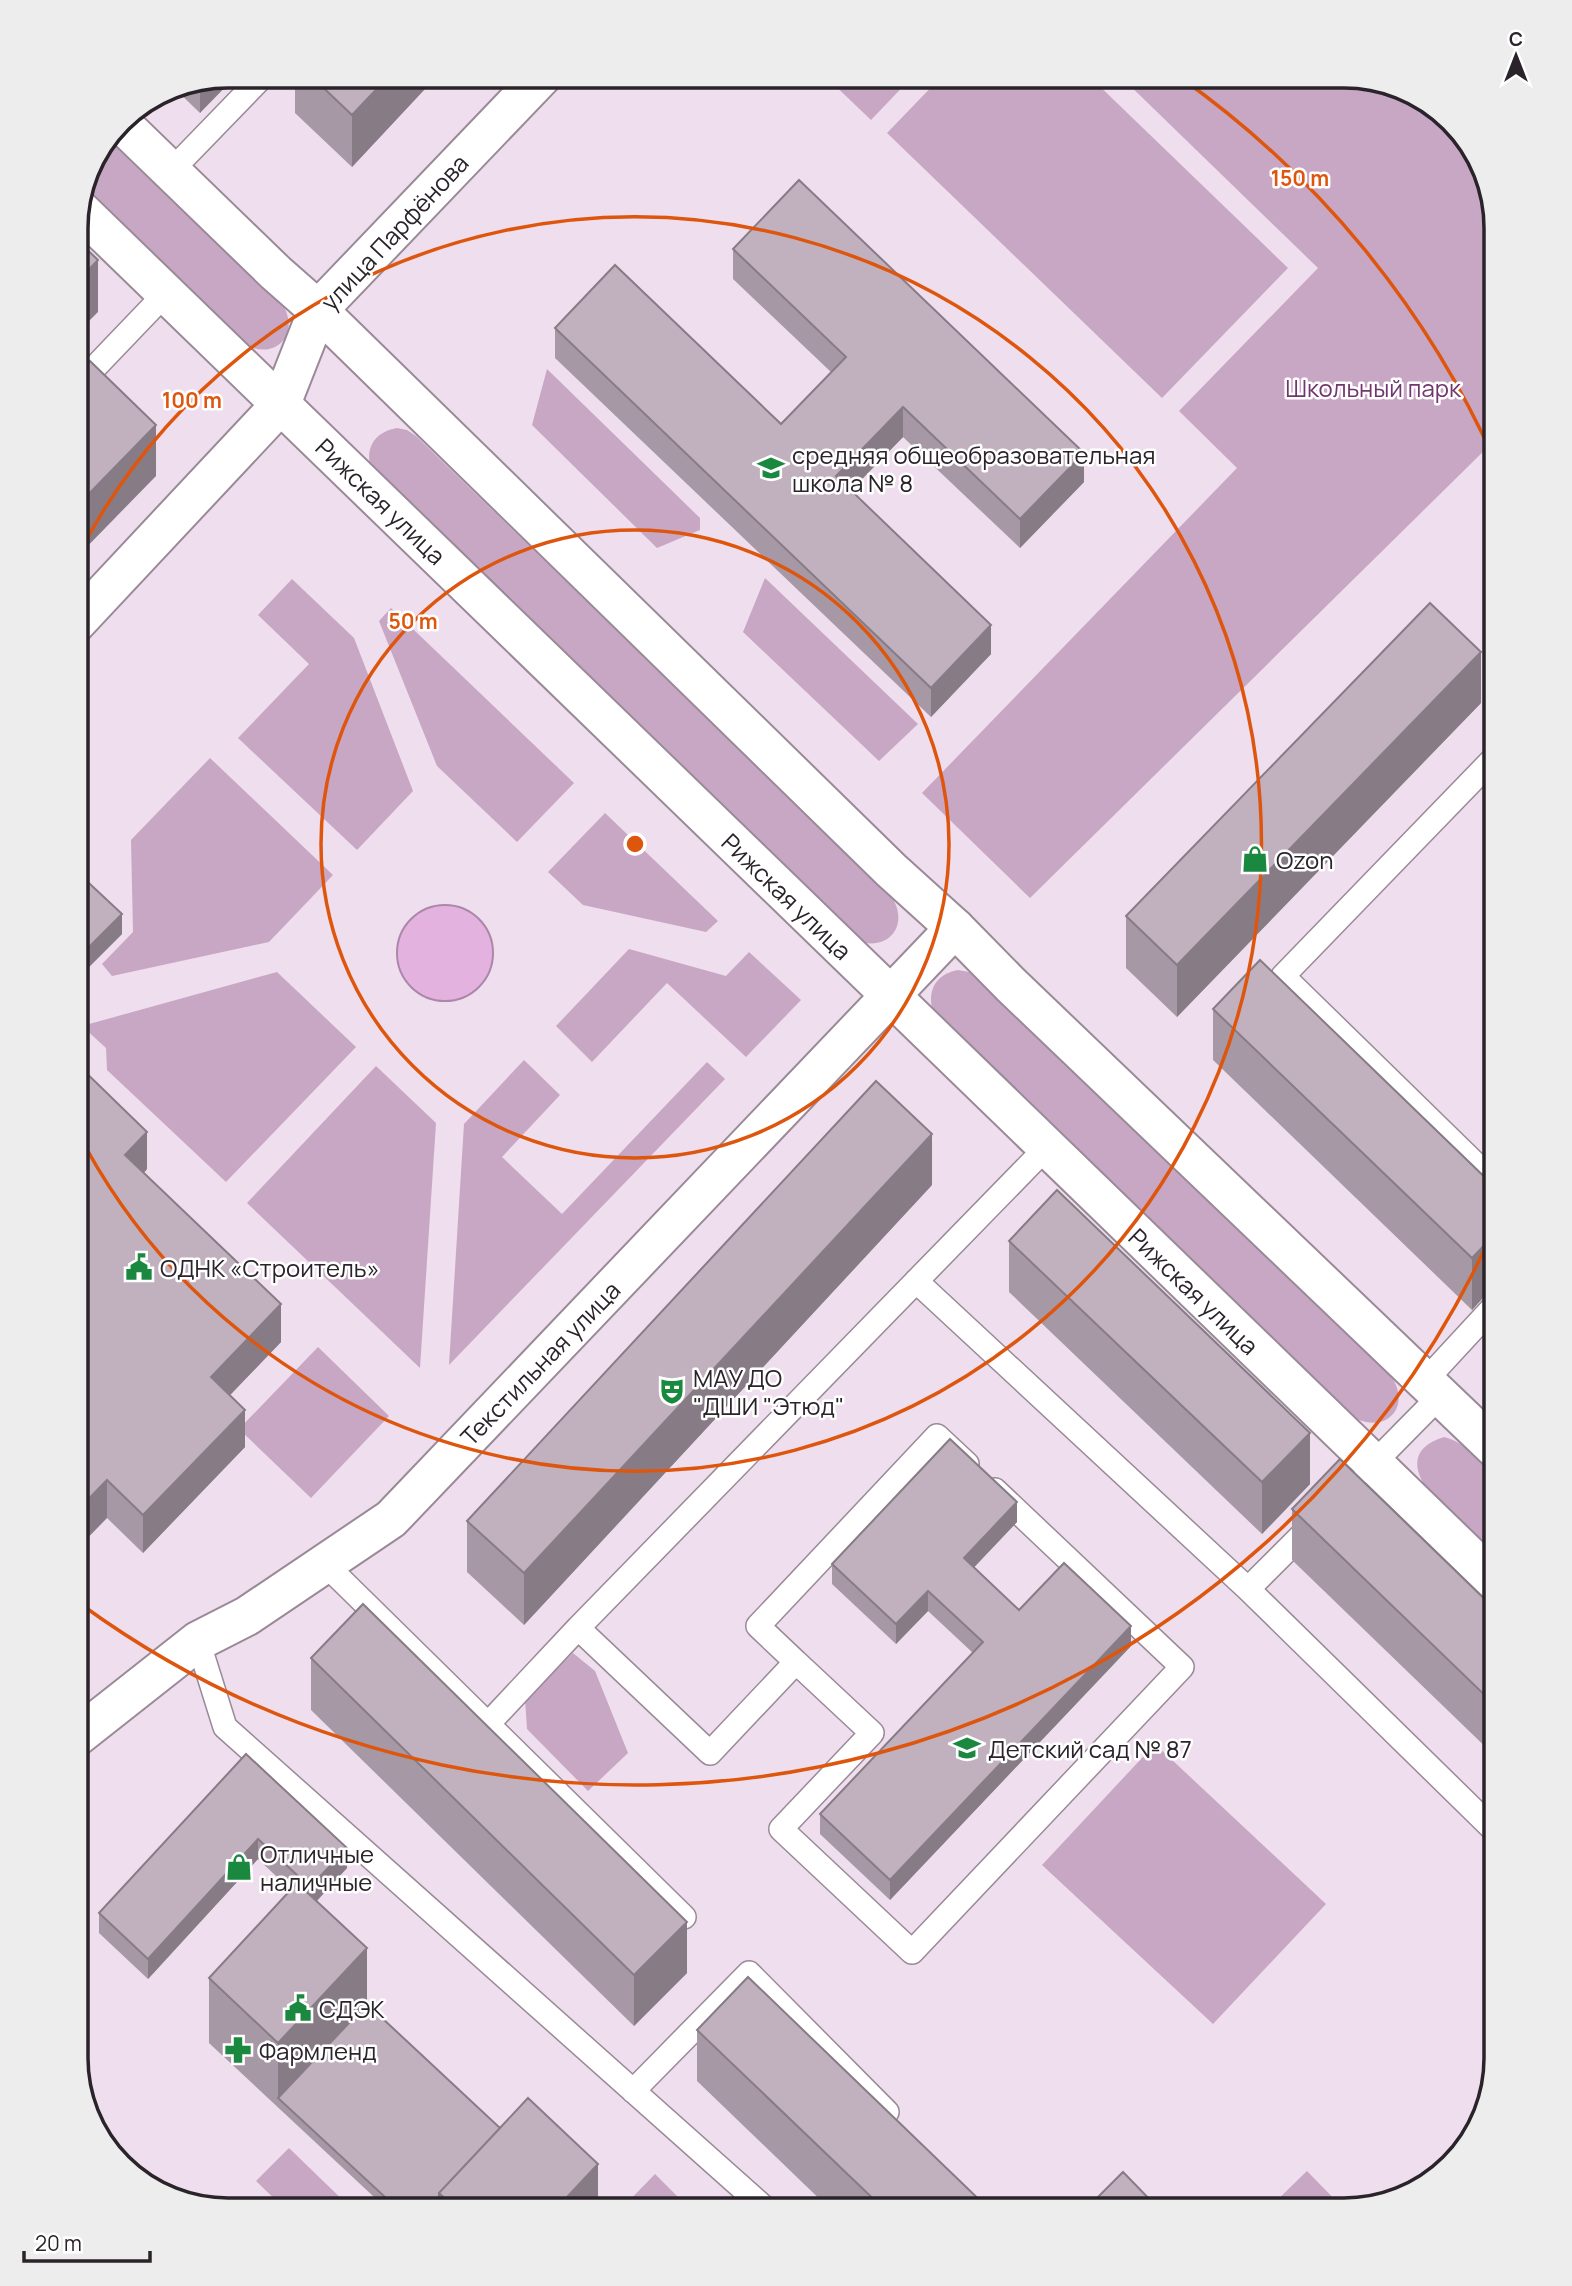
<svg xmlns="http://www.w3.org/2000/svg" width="1572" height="2286" viewBox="0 0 1572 2286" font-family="Manrope,sans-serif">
<rect width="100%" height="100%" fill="#efdeed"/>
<path fill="#c8a7c5" d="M824,75H914L871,120Z
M943,75H1088L1288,268L1162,398L887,133Z
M1119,75L1354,76L1421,96L1477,152L1497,227V438L1030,898L922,793L1237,468L1179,411L1318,268Z
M109,135L281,302C303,334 274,363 242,343L83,189L91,160Z
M547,369L700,518V530L657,548L532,425Z
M397,428L407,430L416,436L891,896C909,922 892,950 861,942L370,467C366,445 376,432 397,428Z
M765,578L918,724L879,761L743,632Z
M292,579L354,638L413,791L357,850L238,738L309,664L258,615Z
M391,608L574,783L517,842L437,766L379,621Z
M210,758L333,875L269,942L112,976L102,964L133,932L131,840Z
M605,813L718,921L706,932L583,905L548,872Z
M629,949L726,976L749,952L801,1000L746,1057L667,983L592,1062L556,1026Z
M958,970L969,972L978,979L1391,1376C1413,1408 1384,1436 1351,1416L932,1009C928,988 937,974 958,970Z
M277,972L356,1047L226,1182L107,1070L106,1048L82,1026Z
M524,1060L560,1095L502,1157L562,1214L707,1062L725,1079L449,1365L464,1124Z
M376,1066L436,1123L420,1368L247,1203Z
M318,1347L389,1416L311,1498L239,1429Z
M1444,1437C1467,1443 1481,1461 1497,1477V1556L1425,1486C1410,1462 1417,1445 1444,1437Z
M573,1653L595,1671L628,1753L588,1791L527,1729L525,1699Z
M1155,1744L1326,1904L1213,2024L1042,1865Z
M289,2148L352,2209L350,2210H286L256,2181Z
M1307,2171L1346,2211H1266Z
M655,2174L692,2211L621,2209Z"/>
<path fill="#e3b2df" stroke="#ac87a9" stroke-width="2" d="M397 953a48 48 0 1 1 96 0a48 48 0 1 1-96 0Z"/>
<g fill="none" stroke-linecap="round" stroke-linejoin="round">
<defs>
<path id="service" d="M171,171L264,75
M76,387L166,293
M1497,1185L1283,976L1497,755
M916,1281L1248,1589L1497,1833
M1425,1381L1497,1303
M1366,1471L1440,1396
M324,1563L684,1917
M1248,1589L1312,1525
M578,1628L1046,1148
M198,1641L225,1727L768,2211
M796,1662L872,1733L781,1829L912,1952L1182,1667L995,1490
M488,1724L578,1628L710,1753L796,1662L758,1626L937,1436L967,1464
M633,2091L749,1973L887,2112"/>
<path id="minor" d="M75,624L281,404L318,310L543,75
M75,1738L198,1641L247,1616L391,1519L955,928"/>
<path id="tertiary" d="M119,121L276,273L318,310L891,870L955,928L1011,985L1497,1450
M78,208L1497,1583"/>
</defs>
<use href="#service" stroke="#9a8a98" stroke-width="26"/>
<use href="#minor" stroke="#9a8a98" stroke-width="42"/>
<use href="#tertiary" stroke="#9a8a98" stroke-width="42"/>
<use href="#service" stroke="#fff" stroke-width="23"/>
<use href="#minor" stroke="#fff" stroke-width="38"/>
<use href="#tertiary" stroke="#fff" stroke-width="38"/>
</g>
<path fill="#a698a4" d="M227,75L200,113L172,86Z
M295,75H438L352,167L295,113Z
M733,249L1084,482L1020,548L903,437L851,490L991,654L931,717L555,358V328L781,424L831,372L733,279Z
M1481,703L1177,1017L1126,968V916Z
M75,870L122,934L87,969L75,958Z
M1213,1009L1497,1189V1336L1490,1330V1290L1472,1310L1213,1060Z
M75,1062L147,1169L144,1173L281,1342L230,1395L245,1447L143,1553L107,1518Z
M932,1185L524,1625L467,1572V1521Z
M1009,1241L1310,1484L1262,1534L1009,1292Z
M1292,1509L1497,1611V1758L1292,1560Z
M1017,1522L974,1567L1019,1610L1131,1646L890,1900L820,1834V1814L973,1653L928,1611L896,1644L832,1584V1564Z
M311,1658L687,1973L634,2026L311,1710Z
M246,1754L347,1868L317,1901L367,2004L500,2128L598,2211L388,2210L209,2043V1978L291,1890L258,1859L148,1979L99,1933V1913Z
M697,2030L991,2211H832L697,2081Z"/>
<path fill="#877c86" d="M227,75H237L200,113V81Z
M390,75H438L352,167V115Z
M98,260V312L76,334V283Z
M903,407V437L836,506V476Z
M156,425V476L75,559L76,507Z
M1084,453V482L1020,548V519Z
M991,625V654L931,717V688Z
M1481,652V703L1177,1017V965Z
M122,914V934L87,969V949Z
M147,1132V1169L125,1192V1155Z
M932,1134V1185L524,1625V1573Z
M1497,1232V1284L1490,1278V1290L1472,1310V1258Z
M281,1304V1342L211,1415V1377Z
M245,1410V1447L143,1553V1515Z
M1310,1433V1484L1262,1534V1482Z
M107,1480V1518L75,1551V1513Z
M1017,1502V1522L964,1578V1558Z
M928,1591V1611L896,1644V1624Z
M1131,1626V1646L890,1900V1880Z
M258,1839V1859L148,1979V1959Z
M347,1848V1868L310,1908V1887Z
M687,1922V1973L634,2026V1975Z
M367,1948V2014L278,2098V2108V2043Z
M598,2164V2211H554Z"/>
<path fill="#c1b1bf" stroke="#877c86" stroke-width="2" d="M310,75H390L352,115Z
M799,180L1084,453L1020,519L903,407L836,476L991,625L931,688L555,328L615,265L781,424L846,357L733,249Z
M76,239L98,260L76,283Z
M90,361L156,425L76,507V376Z
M1430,603L1481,652L1177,965L1126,916Z
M75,870L122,914L87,949L75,938Z
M1260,960L1497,1189V1232L1472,1258L1213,1009Z
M75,1062L147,1132L125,1155L281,1304L211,1377L245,1410L143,1515L107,1480L75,1513Z
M876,1081L932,1134L524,1573L467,1521Z
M1057,1190L1310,1433L1262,1482L1009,1241Z
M1497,1272V1284L1490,1278Z
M950,1439L1017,1502L964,1558L1019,1610L1064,1563L1131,1626L890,1880L820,1814L983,1642L928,1591L896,1624L832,1564Z
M1340,1459L1497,1611V1707L1292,1509Z
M363,1604L687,1922L634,1975L311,1658Z
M246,1754L347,1848L310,1887L258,1839L148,1959L99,1913Z
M297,1883L367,1948L278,2043L209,1978Z
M748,1977L991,2211H886L697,2030Z
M367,2004L500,2128L439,2193V2210H399L278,2098Z
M528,2098L598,2164L554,2211H458L439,2193Z
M1481,2118L1476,2135L1420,2191L1408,2194Z
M1123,2172L1161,2211H1084Z"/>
<g fill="none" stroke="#de560e" stroke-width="3.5">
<circle cx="635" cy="844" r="314"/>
<path d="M76 559A627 627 0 1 1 76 1129"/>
<path d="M1495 1227A941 941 0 0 1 82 1605M1181 78A941 941 0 0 1 1495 461"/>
</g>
<defs>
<symbol id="school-bare" viewBox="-9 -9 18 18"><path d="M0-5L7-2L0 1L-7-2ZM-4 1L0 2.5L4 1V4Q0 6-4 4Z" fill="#1b883f" stroke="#fff" stroke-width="2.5" paint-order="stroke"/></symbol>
<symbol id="shop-bare" viewBox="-9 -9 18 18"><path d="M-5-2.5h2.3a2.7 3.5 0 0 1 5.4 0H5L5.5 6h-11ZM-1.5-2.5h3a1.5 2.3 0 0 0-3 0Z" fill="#1b883f" stroke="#fff" stroke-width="2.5" paint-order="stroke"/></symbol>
<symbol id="civic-bare" viewBox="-9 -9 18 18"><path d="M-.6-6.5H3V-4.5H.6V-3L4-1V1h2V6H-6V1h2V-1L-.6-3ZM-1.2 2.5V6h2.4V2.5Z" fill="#1b883f" stroke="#fff" stroke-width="2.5" paint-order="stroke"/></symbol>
<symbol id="theatre-bare" viewBox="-9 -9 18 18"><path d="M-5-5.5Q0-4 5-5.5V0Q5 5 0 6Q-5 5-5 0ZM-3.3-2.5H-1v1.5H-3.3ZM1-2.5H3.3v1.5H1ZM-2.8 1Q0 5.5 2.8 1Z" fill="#1b883f" stroke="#fff" stroke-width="2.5" paint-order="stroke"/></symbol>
<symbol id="pharmacy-bare" viewBox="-9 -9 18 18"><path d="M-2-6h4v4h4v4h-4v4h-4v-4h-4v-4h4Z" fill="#1b883f" stroke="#fff" stroke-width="2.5" paint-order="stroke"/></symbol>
</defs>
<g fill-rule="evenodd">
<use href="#school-bare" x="752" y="449" width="38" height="38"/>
<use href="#shop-bare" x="1236" y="840" width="38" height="38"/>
<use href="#civic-bare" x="120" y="1248" width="38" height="38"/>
<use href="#theatre-bare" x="653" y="1372" width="38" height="38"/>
<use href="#school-bare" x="948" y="1729" width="38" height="38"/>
<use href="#shop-bare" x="220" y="1848" width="38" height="38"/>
<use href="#civic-bare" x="279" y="1989" width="38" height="38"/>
<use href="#pharmacy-bare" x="219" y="2031" width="38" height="38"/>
</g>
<g text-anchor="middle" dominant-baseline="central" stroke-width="5" stroke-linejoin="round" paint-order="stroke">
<g font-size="24" fill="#2a242a" stroke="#fff">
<text transform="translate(394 232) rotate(-47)">улица Парфёнова</text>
<text transform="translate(381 501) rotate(44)">Рижская улица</text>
<text transform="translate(787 896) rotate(44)">Рижская улица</text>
<text transform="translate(1194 1291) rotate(44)">Рижская улица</text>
<text transform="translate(540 1363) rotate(-46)">Текстильная улица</text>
</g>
<g font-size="24" fill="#70366d" stroke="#fff">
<text x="1373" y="387">Школьный парк</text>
</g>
<g font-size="24" fill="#2a242a" stroke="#fff" text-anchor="start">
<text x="792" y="454">средняя общеобразовательная<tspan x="792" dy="28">школа № 8</tspan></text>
<text x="1276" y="859">Ozon</text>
<text x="160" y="1267">ОДНК «Строитель»</text>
<text x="693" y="1377">МАУ ДО<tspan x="693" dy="28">"ДШИ "Этюд"</tspan></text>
<text x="988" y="1748">Детский сад № 87</text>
<text x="260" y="1853">Отличные<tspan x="260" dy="28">наличные</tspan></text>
<text x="319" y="2008">СДЭК</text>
<text x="259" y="2050">Фармленд</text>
</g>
</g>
<path d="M0 0H1572V2286H0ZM228 88H1344A140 140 0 0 1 1484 228V2058A140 140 0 0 1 1344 2198H228A140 140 0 0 1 88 2058V228A140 140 0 0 1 228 88Z" fill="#eeedee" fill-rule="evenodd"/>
<path fill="none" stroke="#2a242a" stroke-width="3.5" d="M228 88H1344A140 140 0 0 1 1484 228V2058A140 140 0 0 1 1344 2198H228A140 140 0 0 1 88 2058V228A140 140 0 0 1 228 88Z"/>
<circle cx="635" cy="844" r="10" fill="#de560e" stroke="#fff" stroke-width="3.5"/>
<g font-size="21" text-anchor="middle" font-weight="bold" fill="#de560e" stroke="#fff" stroke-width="5" stroke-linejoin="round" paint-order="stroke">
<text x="1300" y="186">150 m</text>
<text x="192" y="408">100 m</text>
<text x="413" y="629">50 m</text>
</g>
<g transform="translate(1516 56)" stroke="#ffffff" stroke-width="5" paint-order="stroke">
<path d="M0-5L12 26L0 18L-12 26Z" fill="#2a242a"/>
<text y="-10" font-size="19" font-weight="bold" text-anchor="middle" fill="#2a242a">С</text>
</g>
<path d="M24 2251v10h126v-10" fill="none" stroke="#2a242a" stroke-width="3.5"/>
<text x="35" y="2251" font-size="21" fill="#2a242a" stroke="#ffffff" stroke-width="5" paint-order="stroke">20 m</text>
</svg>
